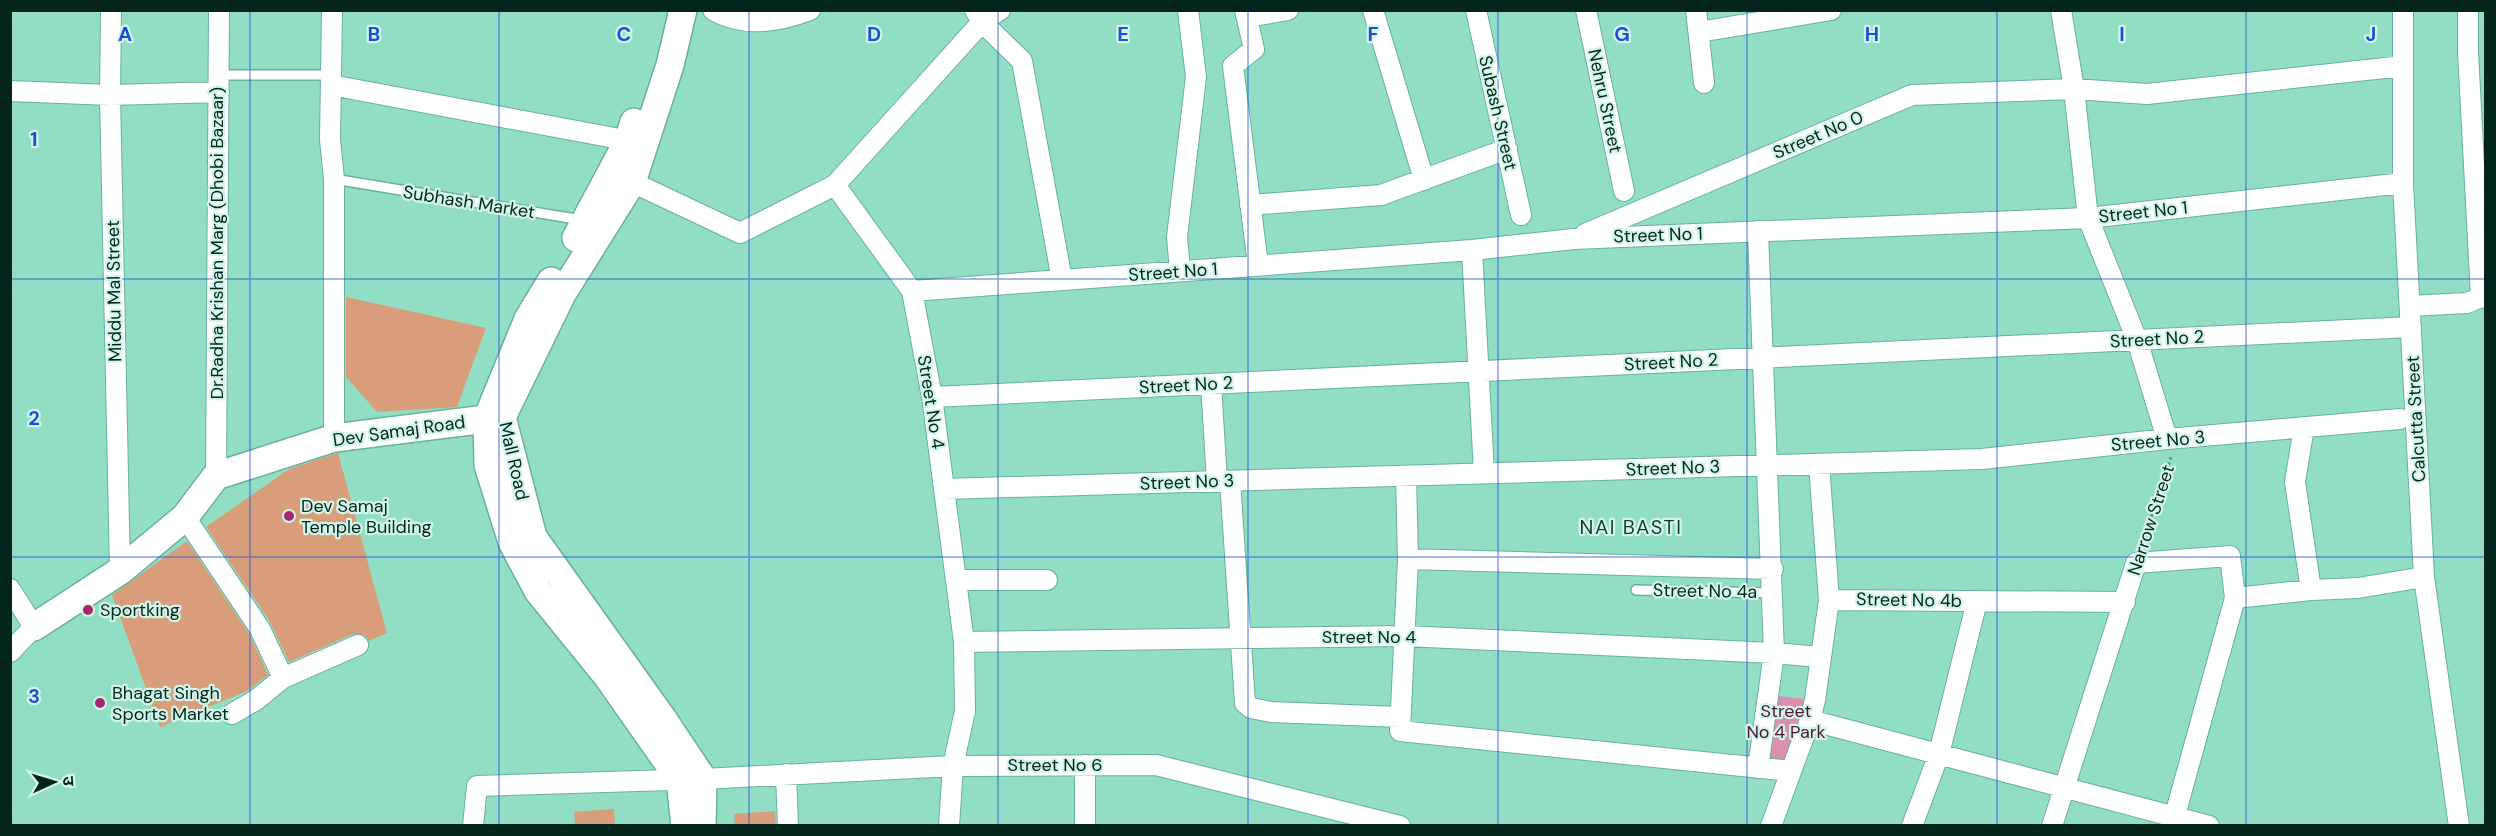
<svg xmlns="http://www.w3.org/2000/svg" width="2496" height="836" viewBox="0 0 2496 836" font-family="'DM Sans','Noto Sans Devanagari',sans-serif">
<rect width="100%" height="100%" fill="#92dec5"/>
<path fill="#db90b2" d="M1768,695L1815,700L1791,771L1758,768Z"/>
<path fill="#d89e7c" d="M346,297L486,328L457,407L377,412L346,377Z
M338,453L387,633L369,641L365,635L353,634L289,662L270,622L206,527L289,469Z
M187,541L250,635L268,675L247,691L160,727L112,595Z
M614,809L615,825H575L574,812Z
M775,811L776,825H735L734,814Z"/>
<g fill="none" stroke-linecap="round" stroke-linejoin="round">
<defs>
<path id="lane" d="M217,75H331
M334,179L582,220
M1636,590L1774,593"/>
<path id="street" d="M111,10L110,95L120,571
M332,10L330,140L334,179V438
M713,10C744,28 779,22 810,10
M1000,10L982,22L1022,61L1062,280
M1245,10L1254,49L1233,66L1258,265
M1373,10L1424,180
M1476,10L1521,215
M1586,10L1624,191
M1696,10L1704,83
M2061,10L2074,89L2088,218L2137,340L2167,439
M2403,10V183L2424,577L2459,826
M2468,10V52L2481,297
M1247,17L1288,10
M1699,32L1831,10
M331,85L641,143
M10,91L110,95L219,92
M632,182L740,233L835,185L982,22L975,10
M835,185L912,291L932,397L964,642L965,711L953,766L949,826
M1250,205L1381,195L1507,149
M1585,234L1912,95L2074,89L2147,94L2403,66
M1472,250L1484,473
M1180,271L1177,237L1196,77L1188,10
M912,291L1472,250L1574,239L2088,218L2403,183
M2410,306L2467,303L2481,297L2486,298
M1211,384L1217,481
M932,397L2411,327
M2304,427L2295,482L2311,590
M1819,464L1829,600L2125,602
M216,476L219,10
M1406,476L1408,559L1400,731L1791,771
M1230,481L1245,703L1251,708L1271,712L1400,717
M944,489L1982,459L2167,439L2400,419
M185,517L260,629L283,678
M1408,559L1773,569
M956,580H1047
M10,589L34,627L10,652
M2235,598L2311,590L2358,588L2424,577
M964,642L1404,636L1774,653L1820,657
M232,714L256,700L283,678L358,645
M1810,720L1815,700L1829,600
M1085,765V826
M1758,768L1774,653L1758,231
M786,774L788,826
M473,826L477,786L703,779L953,766L1156,765L1400,826
M1771,826L1810,720L2209,826
M1912,826L1939,754L1977,601
M2052,826L2136,563L2230,556L2235,598L2172,826"/>
<path id="secondary" d="M683,10L670,65L632,182L562,294L502,417L533,537L663,719L703,779L702,826
M576,238L628,141L634,122
M551,281L528,319L487,419L488,465L512,542L538,591L607,676L680,780L685,826
M34,627L120,571L185,517L216,476L334,438L502,417"/>
</defs>
<use href="#lane" stroke="#67b29a" stroke-width="12"/>
<use href="#street" stroke="#67b29a" stroke-width="22"/>
<use href="#secondary" stroke="#67b29a" stroke-width="30"/>
<path stroke="#5d9986" stroke-width="3" stroke-dasharray="3 3" stroke-linecap="butt" d="M2142,545L2171,457"/>
<use href="#lane" stroke="#fff" stroke-width="9"/>
<use href="#street" stroke="#fff" stroke-width="20"/>
<use href="#secondary" stroke="#fff" stroke-width="27"/>
</g>
<path fill="none" stroke="#1d4ed8" stroke-width="1.5" stroke-opacity="0.55" d="M250,10V826M499,10V826M749,10V826M998,10V826M1248,10V826M1498,10V826M1747,10V826M1997,10V826M2246,10V826M10,279H2486M10,557H2486"/>
<g fill="#a8246f" stroke="#d1f6e9" stroke-width="2">
<circle cx="289" cy="516" r="6"/>
<circle cx="88" cy="610" r="6"/>
<circle cx="100" cy="703" r="6"/>
</g>
<g text-anchor="middle" dominant-baseline="central" stroke-width="4.5" stroke-linejoin="round" paint-order="stroke">
<g font-size="18" fill="#04251c" stroke="#d1f6e9">
<text transform="translate(1605 101) rotate(78)">Nehru Street</text>
<text transform="translate(1498 113) rotate(77)">Subash Street</text>
<text transform="translate(1818 135) rotate(-23)">Street No 0</text>
<text transform="translate(469 202) rotate(9)">Subhash Market</text>
<text transform="translate(2143 212) rotate(-6)">Street No 1</text>
<text transform="translate(1658 235) rotate(-2)">Street No 1</text>
<text transform="translate(217 243) rotate(-90)">Dr.Radha Krishan Marg (Dhobi Bazaar)</text>
<text transform="translate(1173 272) rotate(-4)">Street No 1</text>
<text transform="translate(114 291) rotate(-91)">Middu Mal Street</text>
<text transform="translate(2157 339) rotate(-3)">Street No 2</text>
<text transform="translate(1671 362) rotate(-3)">Street No 2</text>
<text transform="translate(1186 385) rotate(-3)">Street No 2</text>
<text transform="translate(931 402) rotate(81)">Street No 4</text>
<text transform="translate(2416 419) rotate(-93)">Calcutta Street</text>
<text transform="translate(399 431) rotate(-8)">Dev Samaj Road</text>
<text transform="translate(2158 441) rotate(-5)">Street No 3</text>
<text transform="translate(514 461) rotate(77)">Mall Road</text>
<text transform="translate(1673 468) rotate(-2)">Street No 3</text>
<text transform="translate(1187 482) rotate(-2)">Street No 3</text>
<text transform="translate(2151 520) rotate(-72)">Narrow Street</text>
<text transform="translate(1705 591) rotate(1)">Street No 4a</text>
<text transform="translate(1909 600) rotate(1)">Street No 4b</text>
<text x="1369" y="637">Street No 4</text>
<text x="1055" y="765">Street No 6</text>
</g>
<g font-size="18" fill="#04251c" stroke="#d1f6e9" text-anchor="start">
<text x="301" y="506">Dev Samaj<tspan x="301" dy="21">Temple Building</tspan></text>
<text x="100" y="610">Sportking</text>
<text x="112" y="693">Bhagat Singh<tspan x="112" dy="21">Sports Market</tspan></text>
</g>
<g font-size="18" fill="#541336" stroke="#d1f6e9">
<text x="1786" y="711">Street<tspan x="1786" dy="21">No 4 Park</tspan></text>
</g>
<g font-size="20" letter-spacing="1.5" fill="#123a2f" stroke="#d1f6e9">
<text x="1631" y="527">NAI BASTI</text>
</g>
</g>
<g font-size="20" text-anchor="middle" font-weight="bold" fill="#1d4ed8" stroke="#d1f6e9" stroke-width="4.5" stroke-linejoin="round" paint-order="stroke">
<text x="125" y="41">A</text>
<text x="374" y="41">B</text>
<text x="624" y="41">C</text>
<text x="874" y="41">D</text>
<text x="1123" y="41">E</text>
<text x="1373" y="41">F</text>
<text x="1622" y="41">G</text>
<text x="1872" y="41">H</text>
<text x="2122" y="41">I</text>
<text x="2371" y="41">J</text>
<text x="34" y="146">1</text>
<text x="34" y="425">2</text>
<text x="34" y="703">3</text>
</g>
<rect width="2496" height="836" fill="none" stroke="#04251c" stroke-width="24"/>
<g transform="translate(54 782) rotate(86)" stroke="#d1f6e9" stroke-width="4.5" paint-order="stroke">
<path d="M0-4.5L10 22L0 15L-10 22Z" fill="#04251c"/>
<text y="-9" font-size="16" font-weight="bold" text-anchor="middle" fill="#04251c">उ</text>
</g>
</svg>
